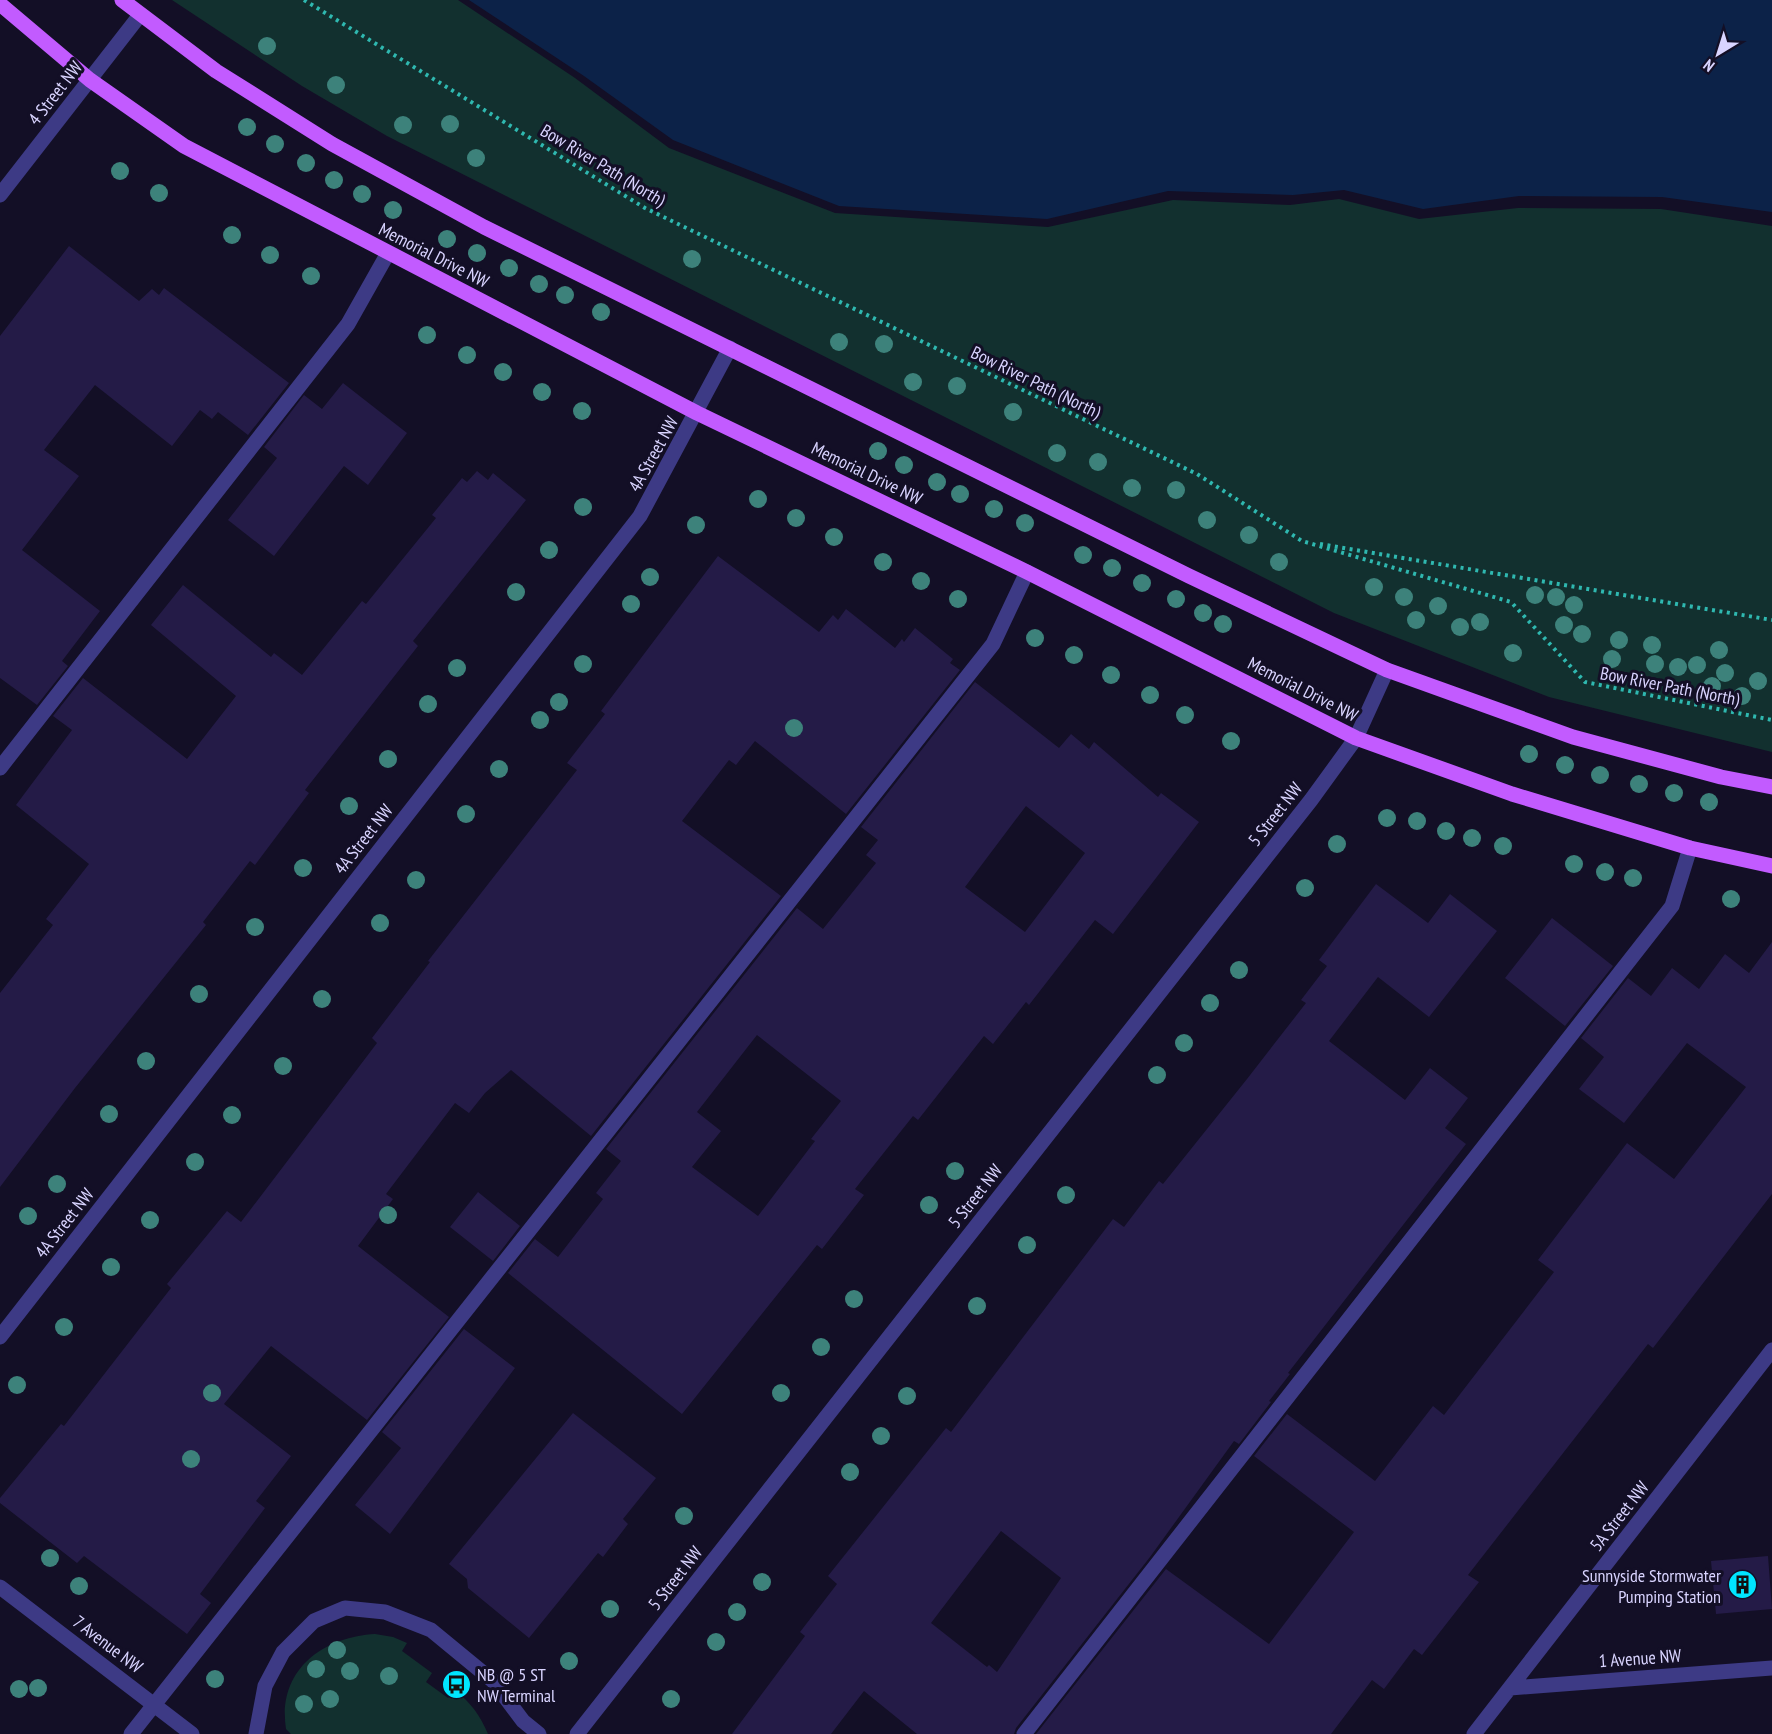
<svg xmlns="http://www.w3.org/2000/svg" width="1772" height="1734" viewBox="0 0 1772 1734" font-family="'PT Sans Narrow',sans-serif">
<rect width="100%" height="100%" fill="#130f26"/>
<path fill="#12302f" d="M172,0H458L575,78L669,148L835,213L1048,227L1173,200L1290,205L1339,199L1419,219L1518,208L1661,209L1772,226V752L1549,697L1334,613L387,136L302,86Z
M375,1634L393,1637L407,1643L402,1651L432,1673L426,1682L448,1698L455,1690C471,1703 480,1715 488,1734H291L286,1729C277,1671 322,1637 375,1634Z"/>
<path fill="#0c2248" d="M469,0H1772V212L1662,197L1519,196L1423,209L1344,190L1293,195L1168,191L1047,219L839,206L673,140L584,76Z"/>
<path fill="#241b47" fill-rule="evenodd" d="M69,246L139,301L152,289L159,295L164,288L289,383L248,435L218,412L212,419L200,410L172,446L95,385L44,450L79,476L22,550L100,611L62,661L68,666L37,705L0,678V336Z
M343,383L407,433L368,485L344,466L274,556L228,520L277,458L264,447L304,395L322,409Z
M477,471L488,480L493,473L526,500L413,641L418,646L305,790L309,793L255,865L250,861L203,922L206,925L75,1088L0,1187V993L53,925L46,919L89,864L16,805L72,730L53,716L83,678L187,759L236,696L151,625L183,585L271,657L274,653L302,675L362,601L366,604L436,518L432,515L462,478L467,482Z
M718,556L819,632L833,615L838,620L846,609L895,648L902,639L904,642L915,628L953,659L950,663L960,670L846,814L755,741L736,765L729,760L682,821L781,896L591,1136L511,1070L485,1093L469,1113L455,1103L386,1194L393,1199L358,1246L449,1317L367,1420L271,1346L224,1404L291,1456L256,1501L265,1508L200,1594L211,1603L187,1634L84,1556L77,1563L0,1503V1498L61,1424L64,1426L171,1288L167,1284L227,1211L241,1222L377,1043L372,1038L430,962L428,961L577,770L567,763L605,714L601,711Z
M975,682L1059,748L1071,734L1089,749L1094,742L1158,797L1161,793L1199,822L1113,934L1095,920L1029,1005L1026,1002L993,1044L984,1036L918,1120L913,1116L855,1189L864,1195L822,1249L817,1245L682,1414L508,1273L535,1239L558,1257L603,1199L596,1193L621,1161L606,1149L797,908L823,929L876,863L866,855L878,840L861,827ZM1026,806L1085,853L1025,932L965,887ZM757,1035L841,1101L811,1139L815,1141L758,1216L692,1167L721,1131L697,1112Z
M1376,884L1428,923L1450,894L1497,931L1429,1017L1378,977L1329,1041L1405,1100L1430,1068L1468,1098L1445,1128L1466,1144L1288,1373L1290,1374L1269,1401L1271,1402L1239,1444L1234,1441L1150,1557L1016,1728L1014,1734H917L864,1691L831,1734H732L805,1636L800,1632L837,1584L828,1576L946,1428L951,1432L1113,1219L1124,1227L1159,1181L1163,1184L1247,1079L1306,1003L1301,1000L1327,966L1319,960ZM1001,1531L1061,1578L997,1672L989,1665L987,1667L931,1623Z
M1552,918L1613,966L1565,1026L1505,978Z
M1772,942V1194L1653,1348L1648,1344L1468,1575L1479,1582L1422,1655L1414,1649L1384,1689L1372,1680L1331,1734H1036L1166,1569L1269,1644L1354,1532L1254,1456L1287,1414L1375,1481L1433,1406L1444,1415L1554,1272L1538,1260L1627,1143L1674,1179L1746,1087L1687,1043L1624,1123L1579,1089L1604,1057L1581,1038L1628,978L1651,996L1672,968L1699,989L1725,954L1749,973Z
M478,1192L520,1226L493,1261L450,1227Z
M464,1329L515,1368L390,1534L355,1505L401,1448L382,1432Z
M573,1413L656,1478L623,1519L628,1524L603,1557L598,1553L529,1638L468,1588L467,1579L449,1564Z
M1768,1556L1772,1609L1716,1614L1711,1561Z"/>
<g fill="none" stroke-linecap="round" stroke-linejoin="round">
<path stroke="#2fb8b0" stroke-width="4" stroke-dasharray="3 4.5" stroke-linecap="butt" d="M304,0L645,208L1197,474L1302,541L1511,602L1585,682L1772,720
M1320,544L1772,620"/>
<path stroke="#3d3a85" stroke-width="15" d="M0,195L140,15
M0,768L348,324L388,253
M0,1337L640,516L730,348
M0,1587L192,1734
M1510,1688L1772,1668
M131,1734L993,644L1027,572
M256,1734L265,1686L283,1652L314,1621L345,1608L385,1612L431,1630L493,1681L523,1721L539,1734
M577,1734L1311,800L1356,738L1387,670
M1024,1734L1672,906L1690,848
M1474,1734L1772,1350"/>
<path stroke="#c25bff" stroke-width="15" d="M122,0L216,71L332,144L484,227L1189,576L1387,670L1573,737L1721,777L1772,787
M0,4L90,80L184,146L697,413L1027,572L1356,738L1512,794L1690,848L1772,866"/>
</g>
<g fill="#3d827b">
<circle cx="267" cy="46" r="9"/>
<circle cx="336" cy="85" r="9"/>
<circle cx="450" cy="124" r="9"/>
<circle cx="403" cy="125" r="9"/>
<circle cx="247" cy="127" r="9"/>
<circle cx="275" cy="144" r="9"/>
<circle cx="476" cy="158" r="9"/>
<circle cx="306" cy="163" r="9"/>
<circle cx="120" cy="171" r="9"/>
<circle cx="334" cy="180" r="9"/>
<circle cx="159" cy="193" r="9"/>
<circle cx="362" cy="194" r="9"/>
<circle cx="393" cy="210" r="9"/>
<circle cx="232" cy="235" r="9"/>
<circle cx="447" cy="239" r="9"/>
<circle cx="477" cy="253" r="9"/>
<circle cx="270" cy="255" r="9"/>
<circle cx="692" cy="259" r="9"/>
<circle cx="509" cy="268" r="9"/>
<circle cx="311" cy="276" r="9"/>
<circle cx="539" cy="284" r="9"/>
<circle cx="565" cy="295" r="9"/>
<circle cx="601" cy="312" r="9"/>
<circle cx="427" cy="335" r="9"/>
<circle cx="839" cy="342" r="9"/>
<circle cx="884" cy="344" r="9"/>
<circle cx="467" cy="355" r="9"/>
<circle cx="503" cy="372" r="9"/>
<circle cx="913" cy="382" r="9"/>
<circle cx="957" cy="386" r="9"/>
<circle cx="542" cy="392" r="9"/>
<circle cx="582" cy="411" r="9"/>
<circle cx="1013" cy="412" r="9"/>
<circle cx="878" cy="451" r="9"/>
<circle cx="1057" cy="453" r="9"/>
<circle cx="1098" cy="462" r="9"/>
<circle cx="904" cy="465" r="9"/>
<circle cx="937" cy="482" r="9"/>
<circle cx="1132" cy="488" r="9"/>
<circle cx="1176" cy="490" r="9"/>
<circle cx="960" cy="494" r="9"/>
<circle cx="758" cy="499" r="9"/>
<circle cx="583" cy="507" r="9"/>
<circle cx="994" cy="509" r="9"/>
<circle cx="796" cy="518" r="9"/>
<circle cx="1207" cy="520" r="9"/>
<circle cx="1025" cy="523" r="9"/>
<circle cx="696" cy="525" r="9"/>
<circle cx="1249" cy="535" r="9"/>
<circle cx="834" cy="537" r="9"/>
<circle cx="549" cy="550" r="9"/>
<circle cx="1083" cy="555" r="9"/>
<circle cx="883" cy="562" r="9"/>
<circle cx="1279" cy="562" r="9"/>
<circle cx="1112" cy="568" r="9"/>
<circle cx="650" cy="577" r="9"/>
<circle cx="921" cy="581" r="9"/>
<circle cx="1142" cy="583" r="9"/>
<circle cx="1374" cy="587" r="9"/>
<circle cx="516" cy="592" r="9"/>
<circle cx="1535" cy="595" r="9"/>
<circle cx="1404" cy="597" r="9"/>
<circle cx="1556" cy="597" r="9"/>
<circle cx="958" cy="599" r="9"/>
<circle cx="1176" cy="599" r="9"/>
<circle cx="631" cy="604" r="9"/>
<circle cx="1574" cy="605" r="9"/>
<circle cx="1438" cy="606" r="9"/>
<circle cx="1203" cy="613" r="9"/>
<circle cx="1416" cy="620" r="9"/>
<circle cx="1480" cy="622" r="9"/>
<circle cx="1223" cy="624" r="9"/>
<circle cx="1564" cy="625" r="9"/>
<circle cx="1460" cy="627" r="9"/>
<circle cx="1582" cy="634" r="9"/>
<circle cx="1035" cy="638" r="9"/>
<circle cx="1619" cy="640" r="9"/>
<circle cx="1652" cy="645" r="9"/>
<circle cx="1719" cy="650" r="9"/>
<circle cx="1513" cy="653" r="9"/>
<circle cx="1074" cy="655" r="9"/>
<circle cx="1612" cy="659" r="9"/>
<circle cx="583" cy="664" r="9"/>
<circle cx="1655" cy="664" r="9"/>
<circle cx="1697" cy="665" r="9"/>
<circle cx="1678" cy="667" r="9"/>
<circle cx="457" cy="668" r="9"/>
<circle cx="1725" cy="673" r="9"/>
<circle cx="1111" cy="675" r="9"/>
<circle cx="1758" cy="681" r="9"/>
<circle cx="1712" cy="686" r="9"/>
<circle cx="1150" cy="695" r="9"/>
<circle cx="1742" cy="696" r="9"/>
<circle cx="559" cy="702" r="9"/>
<circle cx="428" cy="704" r="9"/>
<circle cx="1185" cy="715" r="9"/>
<circle cx="540" cy="720" r="9"/>
<circle cx="794" cy="728" r="9"/>
<circle cx="1231" cy="741" r="9"/>
<circle cx="1529" cy="754" r="9"/>
<circle cx="388" cy="759" r="9"/>
<circle cx="1565" cy="765" r="9"/>
<circle cx="499" cy="769" r="9"/>
<circle cx="1600" cy="775" r="9"/>
<circle cx="1639" cy="784" r="9"/>
<circle cx="1674" cy="793" r="9"/>
<circle cx="1709" cy="802" r="9"/>
<circle cx="349" cy="806" r="9"/>
<circle cx="466" cy="814" r="9"/>
<circle cx="1387" cy="818" r="9"/>
<circle cx="1417" cy="821" r="9"/>
<circle cx="1446" cy="831" r="9"/>
<circle cx="1472" cy="838" r="9"/>
<circle cx="1337" cy="844" r="9"/>
<circle cx="1503" cy="846" r="9"/>
<circle cx="1574" cy="864" r="9"/>
<circle cx="303" cy="868" r="9"/>
<circle cx="1605" cy="872" r="9"/>
<circle cx="1633" cy="878" r="9"/>
<circle cx="416" cy="880" r="9"/>
<circle cx="1305" cy="888" r="9"/>
<circle cx="1731" cy="899" r="9"/>
<circle cx="380" cy="923" r="9"/>
<circle cx="255" cy="927" r="9"/>
<circle cx="1239" cy="970" r="9"/>
<circle cx="199" cy="994" r="9"/>
<circle cx="322" cy="999" r="9"/>
<circle cx="1210" cy="1003" r="9"/>
<circle cx="1184" cy="1043" r="9"/>
<circle cx="146" cy="1061" r="9"/>
<circle cx="283" cy="1066" r="9"/>
<circle cx="1157" cy="1075" r="9"/>
<circle cx="109" cy="1114" r="9"/>
<circle cx="232" cy="1115" r="9"/>
<circle cx="195" cy="1162" r="9"/>
<circle cx="955" cy="1171" r="9"/>
<circle cx="57" cy="1184" r="9"/>
<circle cx="1066" cy="1195" r="9"/>
<circle cx="929" cy="1205" r="9"/>
<circle cx="388" cy="1215" r="9"/>
<circle cx="28" cy="1216" r="9"/>
<circle cx="150" cy="1220" r="9"/>
<circle cx="1027" cy="1245" r="9"/>
<circle cx="111" cy="1267" r="9"/>
<circle cx="854" cy="1299" r="9"/>
<circle cx="977" cy="1306" r="9"/>
<circle cx="64" cy="1327" r="9"/>
<circle cx="821" cy="1347" r="9"/>
<circle cx="17" cy="1385" r="9"/>
<circle cx="212" cy="1393" r="9"/>
<circle cx="781" cy="1393" r="9"/>
<circle cx="907" cy="1396" r="9"/>
<circle cx="881" cy="1436" r="9"/>
<circle cx="191" cy="1459" r="9"/>
<circle cx="850" cy="1472" r="9"/>
<circle cx="684" cy="1516" r="9"/>
<circle cx="50" cy="1558" r="9"/>
<circle cx="762" cy="1582" r="9"/>
<circle cx="79" cy="1586" r="9"/>
<circle cx="610" cy="1609" r="9"/>
<circle cx="737" cy="1612" r="9"/>
<circle cx="716" cy="1642" r="9"/>
<circle cx="337" cy="1650" r="9"/>
<circle cx="569" cy="1661" r="9"/>
<circle cx="316" cy="1669" r="9"/>
<circle cx="350" cy="1671" r="9"/>
<circle cx="389" cy="1676" r="9"/>
<circle cx="215" cy="1679" r="9"/>
<circle cx="38" cy="1688" r="9"/>
<circle cx="19" cy="1689" r="9"/>
<circle cx="330" cy="1699" r="9"/>
<circle cx="671" cy="1699" r="9"/>
<circle cx="304" cy="1704" r="9"/>
</g>
<defs>
<symbol id="building-disc" viewBox="-11 -11 22 22"><circle r="9.5" fill="#00e5ff" stroke="#130f26"/><path d="M-4-6H4V6H1V3H-1V6H-4ZM-2.5-4.3h1.7v1.8h-1.7ZM.8-4.3h1.7v1.8H.8ZM-2.5-1h1.7V.8h-1.7ZM.8-1h1.7V.8H.8Z" fill="#111"/></symbol>
<symbol id="bus-disc" viewBox="-11 -11 22 22"><circle r="9.5" fill="#00e5ff" stroke="#130f26"/><path d="M-5-6H5V4H4V6H2V4H-2V6H-4V4H-5ZM-3.5-4V0h7V-4ZM-3.5 1.2v1.5H-2V1.2ZM2 1.2v1.5H3.5V1.2Z" fill="#111"/></symbol>
</defs>
<g fill-rule="evenodd">
<use href="#building-disc" x="1726" y="1568" width="33" height="33"/>
<use href="#bus-disc" x="440" y="1668" width="33" height="33"/>
</g>
<g text-anchor="middle" dominant-baseline="central" stroke-width="6" stroke-linejoin="round" paint-order="stroke">
<g font-size="18" fill="#d9d4ff" stroke="#130f26">
<text transform="translate(55 93) rotate(-52)">4 Street NW</text>
<text transform="translate(603 165) rotate(31)">Bow River Path (North)</text>
<text transform="translate(434 255) rotate(27)">Memorial Drive NW</text>
<text transform="translate(1036 382) rotate(26)">Bow River Path (North)</text>
<text transform="translate(653 454) rotate(-61)">4A Street NW</text>
<text transform="translate(867 473) rotate(26)">Memorial Drive NW</text>
<text transform="translate(1670 686) rotate(11)">Bow River Path (North)</text>
<text transform="translate(1303 689) rotate(27)">Memorial Drive NW</text>
<text transform="translate(1275 814) rotate(-52)">5 Street NW</text>
<text transform="translate(363 839) rotate(-52)">4A Street NW</text>
<text transform="translate(975 1196) rotate(-52)">5 Street NW</text>
<text transform="translate(64 1223) rotate(-52)">4A Street NW</text>
<text transform="translate(1619 1516) rotate(-52)">5A Street NW</text>
<text transform="translate(675 1578) rotate(-52)">5 Street NW</text>
<text transform="translate(108 1644) rotate(37)">7 Avenue NW</text>
<text transform="translate(1640 1658) rotate(-4)">1 Avenue NW</text>
</g>
<g font-size="18" fill="#d9d4ff" stroke="#130f26" text-anchor="end">
<text x="1721" y="1575">Sunnyside Stormwater<tspan x="1721" dy="21">Pumping Station</tspan></text>
<text x="477" y="1674" text-anchor="start">NB @ 5 ST<tspan x="477" dy="21">NW Terminal</tspan></text>
</g>
</g>
<g transform="translate(1718 54) rotate(218)" stroke="#130f26" stroke-width="4.5" paint-order="stroke">
<path d="M0-4.5L10 22L0 15L-10 22Z" fill="#d9d4ff"/>
<text y="-9" font-size="16" font-weight="bold" text-anchor="middle" fill="#d9d4ff">N</text>
</g>
</svg>
